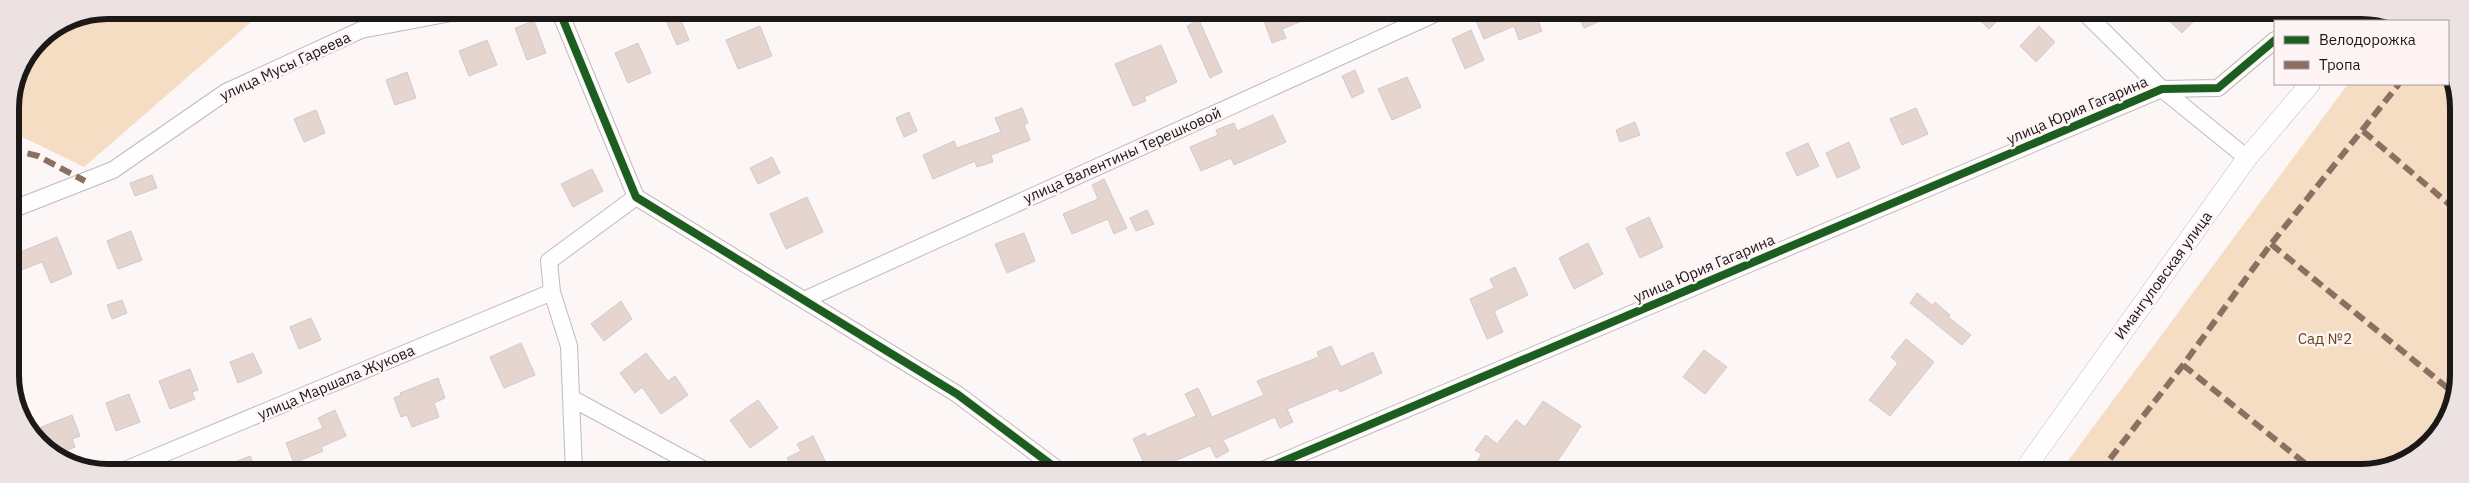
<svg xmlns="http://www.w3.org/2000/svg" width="2469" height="483" viewBox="0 0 2469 483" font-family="'IBM Plex Sans',sans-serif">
<rect width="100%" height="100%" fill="#fcf6f7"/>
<path fill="#f4ddc2" d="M108,10H265L84,167L10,131C10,81 22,41 70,18C80,13 96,12 108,10Z
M2448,71L2457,88L2458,388L2426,449L2367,473H2059L2348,84H2448Z"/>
<path fill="#e6d5cf" stroke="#cfcbcb" d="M1260,10H1326L1327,11L1282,29L1286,38L1272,43Z
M1519,11H1534L1542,31L1519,40L1514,26L1484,39L1475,18L1489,12L1493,20Z
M1576,11H1624L1584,28Z
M1970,11H2007L1989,29Z
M2159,11H2204L2182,33Z
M678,13L689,40L677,45L665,18Z
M1199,20L1222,72L1210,78L1187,26Z
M534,21L546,53L527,60L515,28Z
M760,26L772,56L738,69L726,40Z
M2039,26L2055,42L2036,62L2020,46Z
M1471,30L1484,60L1465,69L1452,39Z
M487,40L497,65L469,76L459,51Z
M638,43L651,73L628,83L615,53Z
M1161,45L1177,82L1144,97L1146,101L1133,106L1115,64Z
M1355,70L1364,92L1352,98L1342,76Z
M407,72L416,98L395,105L386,80Z
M1407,77L1421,107L1392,120L1378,89Z
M1022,108L1028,123L1024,125L1030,140L991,155L993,162L977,167L975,161L933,179L923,155L954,141L957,148L1001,132L995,118Z
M1916,108L1928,134L1902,145L1890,119Z
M316,110L325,133L304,142L294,119Z
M909,112L917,131L904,137L896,118Z
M1273,115L1286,142L1234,165L1231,158L1201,171L1190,147L1218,135L1216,130L1234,123L1237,131Z
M1635,122L1640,135L1620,142L1616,130Z
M1849,142L1860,168L1837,178L1826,153Z
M1808,143L1819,166L1797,176L1786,153Z
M772,157L780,173L758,184L750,168Z
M592,169L603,191L573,207L561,184Z
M152,175L157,188L135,196L130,183Z
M1104,179L1127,228L1114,234L1108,219L1072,234L1063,214L1098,199L1092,185Z
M807,197L823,232L786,249L770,214Z
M1147,210L1154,224L1136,231L1130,218Z
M1649,217L1663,247L1640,258L1626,228Z
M131,231L142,260L118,269L107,241Z
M1024,233L1035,261L1007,273L995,244Z
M57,237L72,274L51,283L42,262L11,274V256Z
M1588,243L1603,274L1574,289L1559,258Z
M1515,267L1528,295L1494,311L1503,332L1487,339L1470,299L1494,288L1490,279Z
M1917,293L1932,305L1935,302L1950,315L1948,317L1971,335L1962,345L1910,303Z
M122,300L127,313L112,319L107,305Z
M621,301L632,319L604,341L591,324Z
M311,318L321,340L299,349L290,327Z
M1906,339L1934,362L1890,416L1869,400L1898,363L1891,357Z
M521,343L535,375L504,388L490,357Z
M1331,346L1341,367L1373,352L1382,373L1340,392L1338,388L1287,409L1293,422L1280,428L1275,417L1223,440L1229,451L1216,458L1210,446L1160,467L1163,472H1148L1133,439L1145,433L1147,437L1196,416L1185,394L1198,388L1212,417L1264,395L1257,381L1319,357L1317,352Z
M1704,350L1727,367L1705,394L1683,377Z
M253,353L262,373L238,383L230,362Z
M646,353L668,381L675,376L688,395L661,414L642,387L635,393L620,373Z
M190,369L198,390L192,392L195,399L170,409L159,381Z
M438,378L445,398L434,403L439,417L412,427L407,415L401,417L394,398L401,395L400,393Z
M129,394L140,422L116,431L106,403Z
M758,400L778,428L750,448L730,420Z
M1543,401L1581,426L1551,471L1537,462L1534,466L1530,463L1523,473H1469L1482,454L1475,450L1486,435L1497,444L1516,420L1525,427Z
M335,410L346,436L321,447L323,451L294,463L286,443L323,428L318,418Z
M72,415L80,436L72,439L75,447L58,454L47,449L39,428Z
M813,436L826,463L807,472H794L787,458L801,451L797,444Z
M250,456L257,472H212V471Z"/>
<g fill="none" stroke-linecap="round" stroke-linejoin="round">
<defs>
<path id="minor" d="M559,10L636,197L957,394L1061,472
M2083,11L2162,89L2247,158
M2297,21L2310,11
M2347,21L2350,11
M11,210L113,170L226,92L361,30L467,10
M804,300L1441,11
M573,399L708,472
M120,472L552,292
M574,472L569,346L552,292L549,261L636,197
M1258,472L2162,89L2218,88L2275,40"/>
<path id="tertiary" d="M2370,21L2379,13
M2022,473L2247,158L2310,84"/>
</defs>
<use href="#minor" stroke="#bfbbbb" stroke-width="18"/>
<use href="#tertiary" stroke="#bfbbbb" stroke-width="21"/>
<use href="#minor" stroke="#fffefe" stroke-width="16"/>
<use href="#tertiary" stroke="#fffefe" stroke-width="20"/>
<path stroke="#8d6e63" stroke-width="6" stroke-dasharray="12 6" stroke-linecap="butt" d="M2363,131L2457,211
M10,149L38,156L85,181
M2271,244L2455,394
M2183,365L2317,473
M2099,473L2183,365L2271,244L2399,84"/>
<defs>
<path id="cycleway" d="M559,10L636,197L957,394L1061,472
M1258,472L2162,89L2218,88L2275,40"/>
</defs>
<use href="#cycleway" stroke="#fef4f5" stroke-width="11"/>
<use href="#cycleway" stroke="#1b5e20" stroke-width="8"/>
</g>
<g text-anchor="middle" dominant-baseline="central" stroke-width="5" stroke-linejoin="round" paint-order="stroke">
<g font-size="15" fill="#1c1818" stroke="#fef4f5">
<text transform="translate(285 66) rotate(-25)">улица Мусы Гареева</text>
<text transform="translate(2077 110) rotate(-23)">улица Юрия Гагарина</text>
<text transform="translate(1122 155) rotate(-24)">улица Валентины Терешковой</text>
<text transform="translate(1704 268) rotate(-23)">улица Юрия Гагарина</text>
<text transform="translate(2163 275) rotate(-54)">Имангуловская улица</text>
<text transform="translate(336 382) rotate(-23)">улица Маршала Жукова</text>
</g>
<g font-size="15" fill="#664717" stroke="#fef4f5">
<text x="2325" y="338">Сад №2</text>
</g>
</g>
<path d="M0 0H2469V483H0ZM108 19H2361A89 89 0 0 1 2450 108V375A89 89 0 0 1 2361 464H108A89 89 0 0 1 19 375V108A89 89 0 0 1 108 19Z" fill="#ece2e3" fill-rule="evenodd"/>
<path fill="none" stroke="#1c1818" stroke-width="6" d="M108 19H2361A89 89 0 0 1 2450 108V375A89 89 0 0 1 2361 464H108A89 89 0 0 1 19 375V108A89 89 0 0 1 108 19Z"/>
<rect x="2274" y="20" width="175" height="65" fill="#fef4f5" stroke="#a49c9d"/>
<rect x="2284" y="36" width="25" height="8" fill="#1b5e20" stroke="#a49c9d"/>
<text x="2319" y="45" font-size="15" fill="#1c1818">Велодорожка</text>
<rect x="2284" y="61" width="25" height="8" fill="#8d6e63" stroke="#a49c9d"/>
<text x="2319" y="70" font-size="15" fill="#1c1818">Тропа</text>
</svg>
